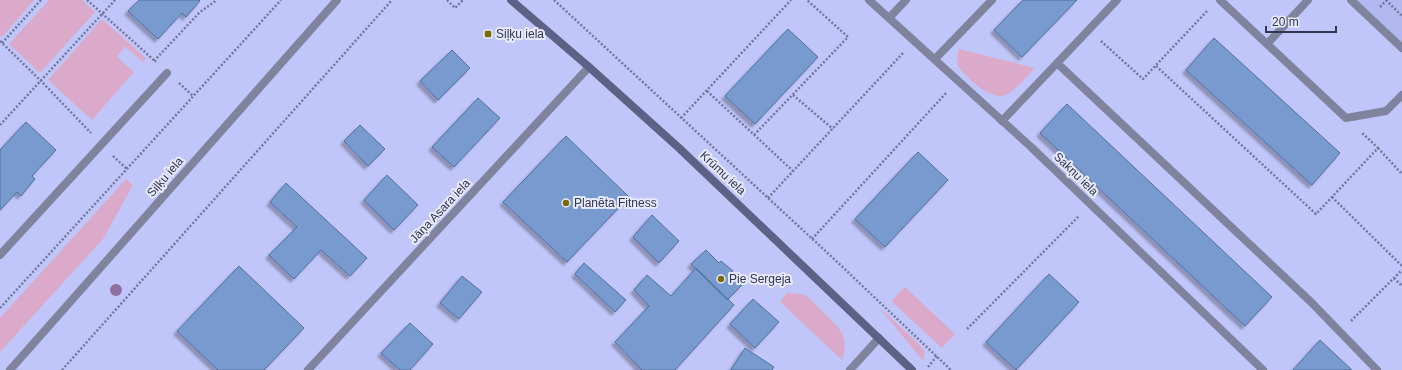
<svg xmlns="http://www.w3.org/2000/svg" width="1402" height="370" viewBox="0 0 1402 370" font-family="Helvetica,sans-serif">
<defs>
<filter id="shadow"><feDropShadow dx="-3.5" dy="3.5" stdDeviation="1" flood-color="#0004"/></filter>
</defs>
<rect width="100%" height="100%" fill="#c0c6f9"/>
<path fill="#b2b9f0" d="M1351,0H1402V48Z"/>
<path fill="#dbaaca" d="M0,0H34L2,37L0,35Z
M49,0H82L95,12L40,73L9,44Z
M102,19L146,58L143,62L125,47L117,57L134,72L92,120L48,80Z
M959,49L1035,68C1028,75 1012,95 1002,96C997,96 991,94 987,92C980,89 962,73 959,67C956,61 957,54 959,49Z
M126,179L133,185L103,239L0,352V318Z
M905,287L955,334L942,348L891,301Z
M787,293L801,294L805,295C812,300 817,306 823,312C839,327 850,336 842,360L780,302Z
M878,306L920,345L925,352L923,361Z"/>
<path fill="#799ace" stroke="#5070a3" filter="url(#shadow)" d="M139,0H199L200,1L186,17L182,13L158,39L128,11Z
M1023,0H1077L1022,57L994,30Z
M788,29L818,57L755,124L725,96Z
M1214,38L1340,153L1312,185L1186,70Z
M452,50L470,68L438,100L420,81Z
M478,98L500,118L454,167L432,147Z
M1067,104L1272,297L1245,326L1040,133Z
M26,122L56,150L32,176L35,179L21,196L17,192L0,210V150Z
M360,125L385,149L368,166L344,141Z
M566,136L629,197L567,262L503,202Z
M918,152L948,180L885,247L855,219Z
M387,175L418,205L394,230L364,200Z
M286,183L367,258L350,276L321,250L294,279L269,255L297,227L270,202Z
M652,215L679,241L659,263L633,237Z
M706,250L719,263L721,261L733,271L730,274L742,285L727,300L691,264Z
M584,263L626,300L615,312L575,274Z
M239,266L304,328L264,370H218L177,331Z
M696,268L734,305L675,370H642L615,342L649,306L634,290L647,275L671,296Z
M1049,274L1079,302L1016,370L986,342Z
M462,276L482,292L459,319L440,303Z
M753,299L779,322L755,348L730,324Z
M410,323L433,344L410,370H400L381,353Z
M1320,340L1352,370H1293Z
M745,348L774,367L772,370H731Z"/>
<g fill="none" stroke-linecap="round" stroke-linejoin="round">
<path stroke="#73779c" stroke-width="2.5" stroke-dasharray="2 2" stroke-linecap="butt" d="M87,0L156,62
M447,0L455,8L463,0
M554,0L833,258L951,370
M1386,0L1402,16
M1380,7L1387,0
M0,41L41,81L91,133
M1101,41L1143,79L1208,10
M2,43L41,0
M154,61L200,12L217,0
M1156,66L1316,214L1378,148L1361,132
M179,83L193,96
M707,91L793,171
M793,95L833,129
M681,118L791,0
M0,125L115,0
M754,135L848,37L807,0
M1378,148L1402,174
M113,156L127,169
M1332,197L1402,266
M768,198L904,52
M812,239L947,92
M1394,278L1402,286
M0,308L281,0
M1351,321L1402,270
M967,329L1079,216
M928,367L937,356
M62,370L392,0"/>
<path stroke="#80839e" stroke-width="8" d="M1220,0L1346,118L1386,111L1402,95
M889,18L906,0
M1267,44L1308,0
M935,59L992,0
M1057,63L1311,302L1377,370
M1002,121L1117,0"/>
<path stroke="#80839e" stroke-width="8" d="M869,0L1030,146L1263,370
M1351,0L1402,48
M0,255L167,73
M10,370L337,0
M308,370L589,67
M850,370L879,338"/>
<path stroke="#5d6186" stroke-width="8" d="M511,0L589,67L679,148L912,370"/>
</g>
<circle fill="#916ea0" cx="116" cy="290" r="6"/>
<g fill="#7a6b03" stroke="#e7eafd" stroke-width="1.5">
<rect x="484" y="30" width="8" height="8" rx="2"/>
<circle cx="566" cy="203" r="4"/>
<circle cx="721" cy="279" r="4"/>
</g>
<g text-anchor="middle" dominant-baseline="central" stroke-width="4" stroke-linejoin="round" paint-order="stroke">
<g font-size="12" fill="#32354e" stroke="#e7eafd" text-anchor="start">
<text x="496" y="34">Siļķu iela</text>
<text x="574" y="203">Planēta Fitness</text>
<text x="729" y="279">Pie Sergeja</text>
</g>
<g font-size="12" fill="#32354e" stroke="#e7eafd">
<text transform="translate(723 173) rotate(43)">Krūmu iela</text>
<text transform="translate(1076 174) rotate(44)">Sakņu iela</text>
<text transform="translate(165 177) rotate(-49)">Siļķu iela</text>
<text transform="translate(440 211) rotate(-47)">Jāņa Asara iela</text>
</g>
</g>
<path d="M1266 26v6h70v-6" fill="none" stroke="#32354e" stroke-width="2"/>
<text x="1272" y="26" font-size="12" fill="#32354e" stroke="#e7eafd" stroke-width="3" paint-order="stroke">20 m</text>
</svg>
